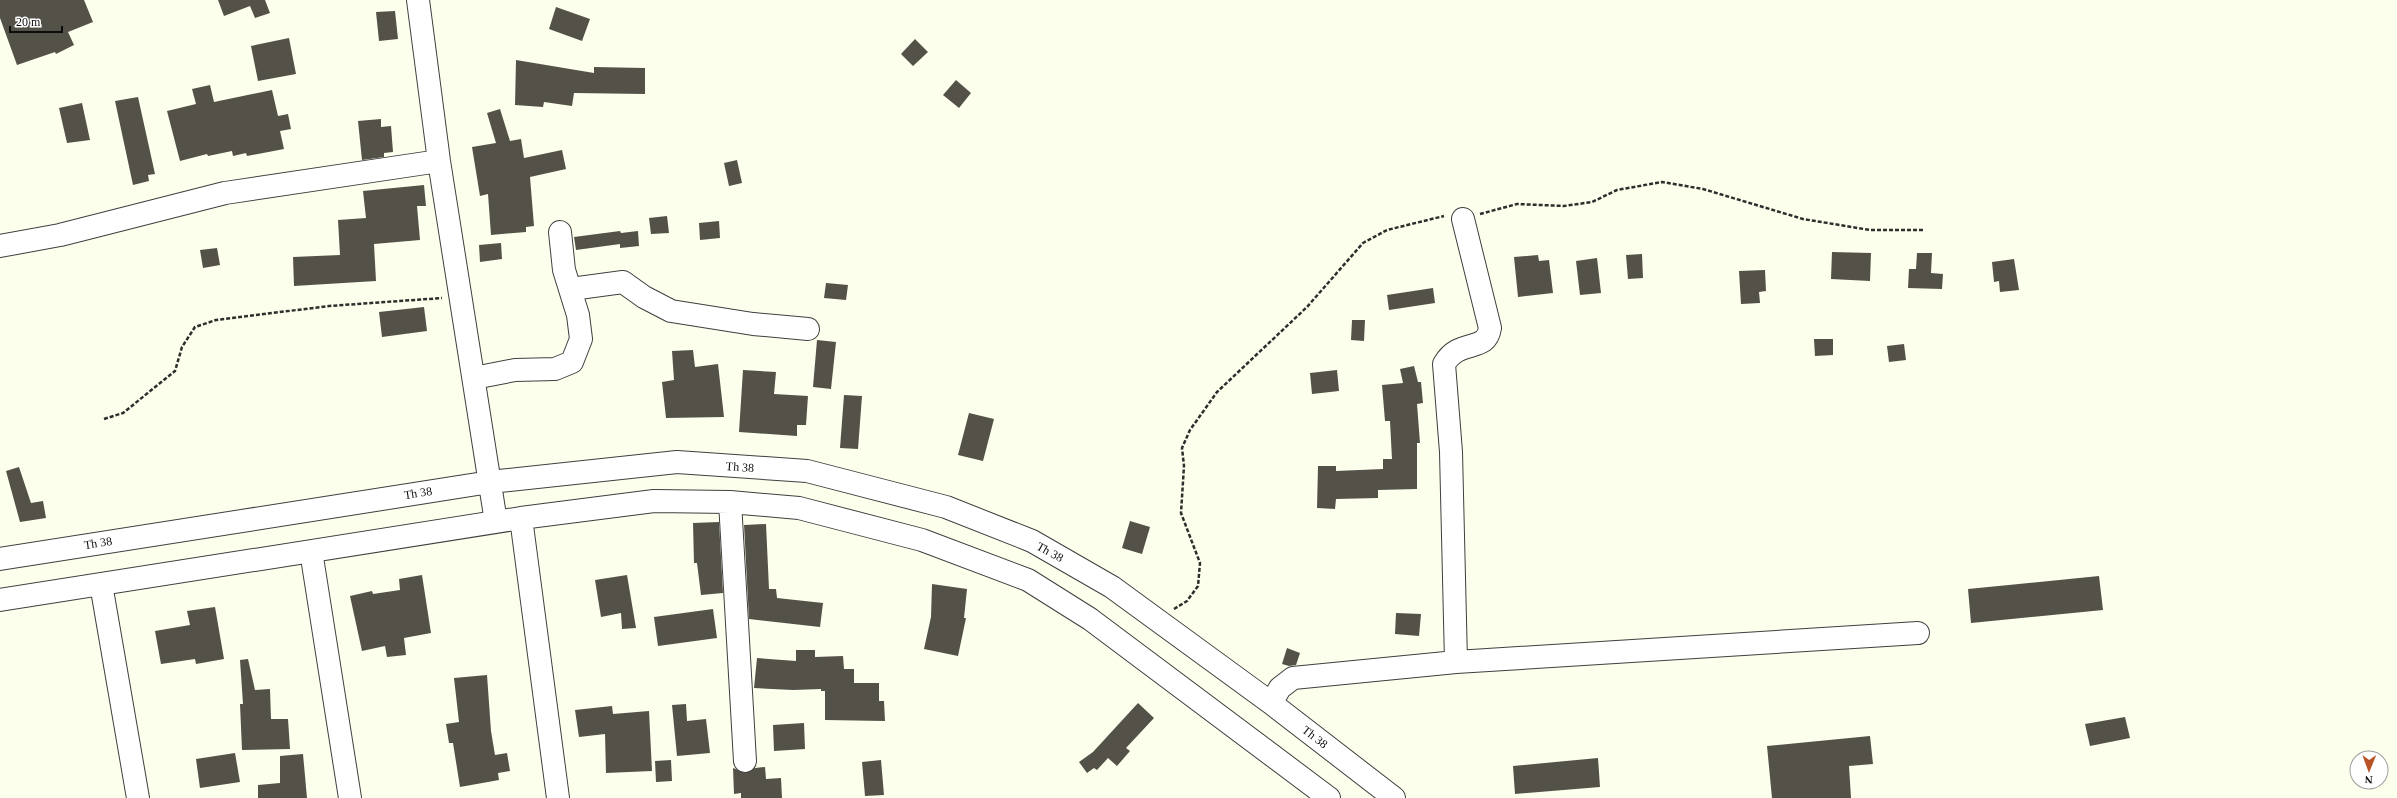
<svg xmlns="http://www.w3.org/2000/svg" width="2397" height="798" viewBox="0 0 2397 798" font-family="'Times New Roman',serif">
<rect width="100%" height="100%" fill="#fcffeb"/>
<path fill="#545149" d="M0,0H84L93,22L68,32L74,45L56,54L55,52L17,65L0,18Z
M218,0H265L270,13L255,18L250,6L224,16Z
M556,7L590,19L582,41L549,29Z
M395,11L398,39L379,41L376,12Z
M289,38L296,74L258,81L251,46Z
M915,39L928,52L913,66L901,54Z
M516,60L594,73V67L645,68V94L574,93L572,106L544,102L543,107L515,105Z
M956,80L971,93L959,108L943,95Z
M210,85L214,102L272,90L278,116L288,114L291,129L280,131L284,149L247,156L246,153L233,156L232,151L208,156L207,154L180,161L167,111L196,104L192,89Z
M138,97L155,174L148,175L149,181L133,185L115,101Z
M82,103L90,140L67,143L59,108Z
M500,109L510,141L521,139L524,158L562,150L566,169L530,177L534,226L526,227V232L491,235L488,194L480,196L472,147L496,143L487,113Z
M381,119V127L391,126L393,152L384,153V157L362,160L358,121Z
M737,160L742,183L729,186L724,163Z
M424,185L426,206H417L420,240L374,244L376,281L294,286L293,257L340,255L338,220L366,218L363,191Z
M667,216L669,233L651,234L649,218Z
M719,221L720,238L700,240L699,223Z
M620,231L621,233L638,231L639,246L620,248V244L576,250L574,237Z
M501,243L502,259L480,262L479,245Z
M217,248L220,265L203,268L200,250Z
M1832,252L1871,253L1870,281L1831,279Z
M1917,253H1932L1931,273L1943,274L1942,289L1908,288L1909,269H1916Z
M1642,254L1643,278L1628,279L1626,255Z
M1538,255L1539,261L1549,260L1553,293L1518,297L1514,257Z
M1597,258L1601,293L1580,295L1576,261Z
M2014,259L2019,290L2000,292L1999,281L1994,282L1992,262Z
M1765,270L1766,291L1759,292L1760,303L1741,304L1739,271Z
M826,283L848,285L846,300L824,298Z
M1433,288L1435,303L1389,310L1387,295Z
M424,307L427,331L382,337L379,312Z
M1352,320H1365L1364,341L1351,340Z
M1814,339H1833V355L1815,356Z
M817,340L836,342L831,389L813,387Z
M1904,344L1906,360L1889,362L1887,346Z
M693,350L695,367L718,364L724,417L666,418L662,382L674,380L672,351Z
M1414,366L1418,382H1421L1423,403L1417,404L1420,443H1417V489L1378,490V498L1336,499L1335,509L1317,508L1318,466H1336V471L1383,469V459H1392L1390,421H1385L1382,385L1403,383L1400,369Z
M743,370L776,372L774,394L808,396L806,425H797V436L739,432Z
M1337,370L1339,391L1312,394L1310,373Z
M844,395L862,396L858,449L840,448Z
M969,413L994,419L983,461L958,455Z
M19,467L31,503L43,501L46,518L20,522L6,471Z
M1130,521L1150,527L1142,554L1122,548Z
M719,522L723,593L701,595L697,563H694L693,523Z
M766,524L769,589H776L777,598L823,603L820,627L749,619L744,525Z
M422,575L431,633L404,638L406,655L387,657L385,646L362,651L350,596L372,591L373,594L400,590L399,579Z
M627,575L636,628L622,629L621,613L601,617L595,580Z
M2099,576L2103,610L1971,623L1968,589Z
M932,584L967,589L964,618H966L958,656L924,649L931,617Z
M215,607L224,659L196,664L195,659L161,664L155,631L190,625L187,611Z
M713,609L717,638L658,646L654,617Z
M1396,613L1421,614L1419,636L1395,634Z
M1287,648L1300,653L1296,665L1289,666L1282,664Z
M796,650H815V657L843,656L844,669H854V683H879V701H884L885,721L825,720V691H821V689L793,690L754,688L757,658L796,661Z
M248,659L255,690L270,689L271,719H288L290,749L242,750L240,704H243L240,660Z
M487,675L491,731L495,755L507,753L510,771L498,773L499,780L460,787L453,743H449L446,724L459,722L454,678Z
M1138,703L1154,718L1126,748L1130,751L1117,766L1108,758L1097,770L1094,768L1087,773L1079,762L1093,752Z
M686,704L687,721L706,719L710,753L677,756L672,705Z
M612,706L613,714L649,711L652,771L606,773L605,734L579,737L575,710Z
M2125,717L2130,738L2090,746L2085,724Z
M804,723L805,749L774,751L773,725Z
M1870,736L1873,764L1849,766L1851,798H1772L1767,746Z
M235,753L240,782L200,788L196,759Z
M303,754L307,798H258V785L280,783V756Z
M1598,758L1600,787L1515,794L1513,766Z
M671,760L672,781L656,782L655,761Z
M881,760L884,795L865,796L862,762Z
M765,767L766,779L781,778L782,798H741V793L734,794L733,768L745,773L755,768Z"/>
<g fill="none" stroke-linecap="round" stroke-linejoin="round">
<defs>
<path id="minor" d="M418,0L439,161L496,522
M0,246L60,235L225,193L439,161
M571,289L623,282L644,297L671,311L753,324L808,329
M474,378L515,370L555,369L572,362L581,339L578,315L564,270L560,232
M730,502L745,761
M521,518L558,798
M311,551L350,798
M0,559L490,482L677,462L807,471L946,507L1032,541L1112,587L1271,703L1394,798
M101,584L138,798
M0,600L521,518L654,501L730,502L799,508L922,540L1028,580L1090,619L1329,798
M1456,662L1451,452L1444,364C1460,337 1486,354 1490,328L1463,219
M1271,703L1280,688L1293,678L1456,662L1918,633"/>
</defs>
<use href="#minor" stroke="#3f3f3f" stroke-width="24"/>
<path stroke="#2e2e2e" stroke-width="2.5" stroke-dasharray="4 2" stroke-linecap="butt" d="M1480,214L1517,204L1564,206L1592,202L1617,190L1662,182L1703,189L1803,219L1870,230H1924
M104,419L123,413L175,371L182,347L195,327L216,320L329,306L442,298
M1174,609L1187,601L1198,586L1200,563L1181,513L1184,466L1182,448L1190,430L1217,392L1307,307L1363,243L1387,230L1444,216"/>
<use href="#minor" stroke="#fff" stroke-width="22"/>
</g>
<g text-anchor="middle" dominant-baseline="central" stroke-width="4" stroke-linejoin="round" paint-order="stroke">
<g font-size="12" fill="#0c0c0c" stroke="#fff">
<text transform="translate(740 467) rotate(4)">Th 38</text>
<text transform="translate(418 493) rotate(-9)">Th 38</text>
<text transform="translate(98 543) rotate(-9)">Th 38</text>
<text transform="translate(1050 552) rotate(29)">Th 38</text>
<text transform="translate(1315 737) rotate(38)">Th 38</text>
</g>
</g>
<g transform="translate(2369 770) rotate(181)"><circle r="19" fill="#ffffff" stroke="#9e9e9e"/>
<path d="M0-3L7 15L0 10L-7 15Z" fill="#b85328"/>
<text y="-6" font-size="11" font-weight="bold" text-anchor="middle" fill="#0c0c0c">N</text>
</g>
<path d="M10 26v6h52v-6" fill="none" stroke="#0c0c0c" stroke-width="2"/>
<text x="16" y="26" font-size="12" fill="#0c0c0c" stroke="#ffffff" stroke-width="3" paint-order="stroke">20 m</text>
</svg>
